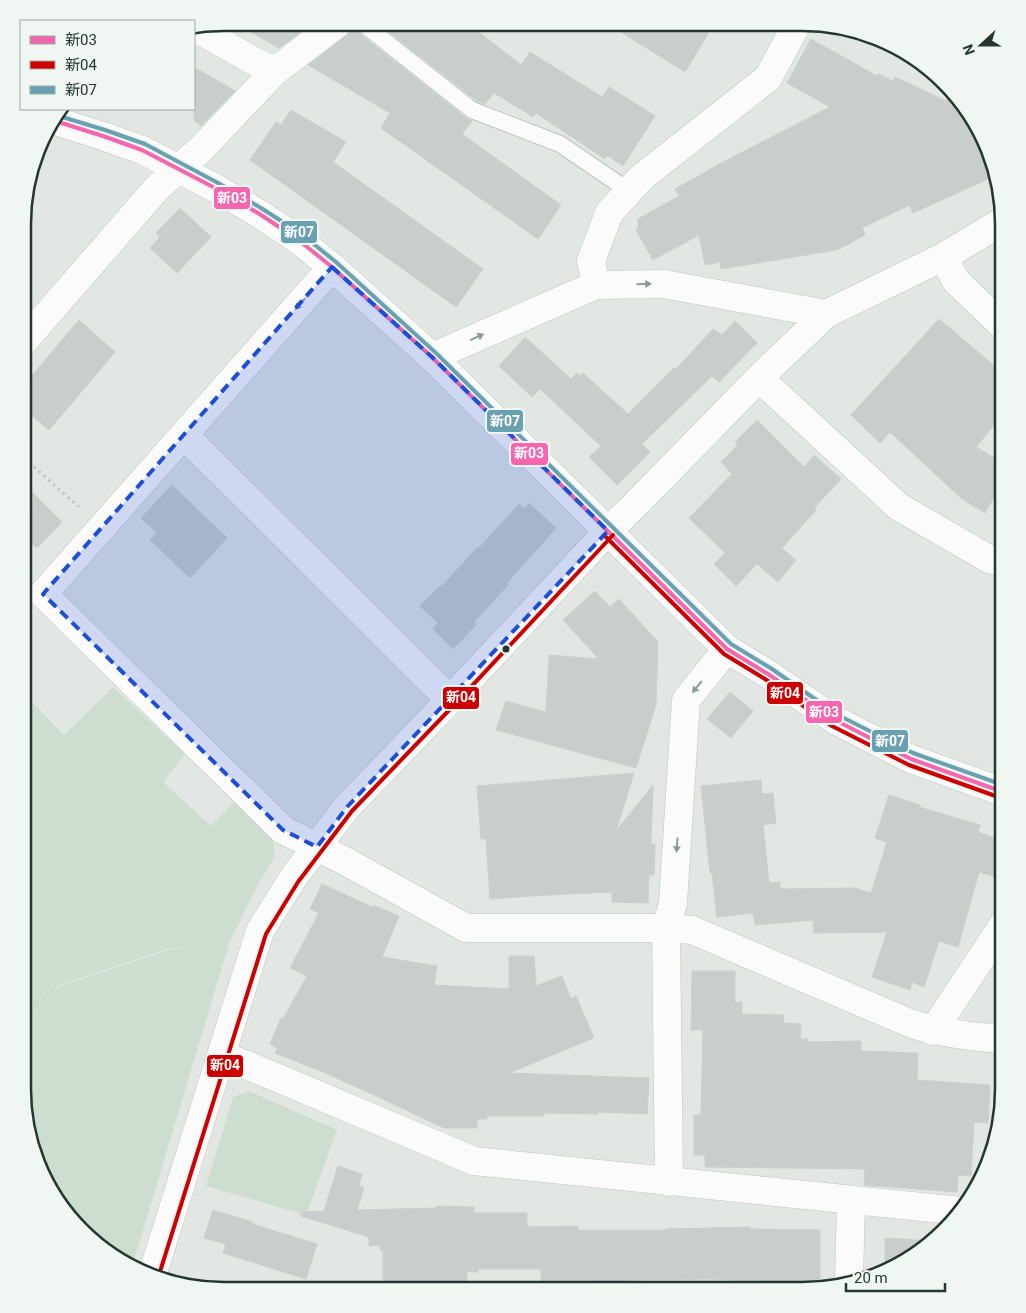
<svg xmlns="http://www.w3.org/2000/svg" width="1026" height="1313" viewBox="0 0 1026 1313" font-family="Roboto,'Noto Sans JP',sans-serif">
<rect width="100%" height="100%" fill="#e2e7e4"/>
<path fill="#cdded0" d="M113,687L185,754L163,782L211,826L234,802L273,840L275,856L253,894L228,946H219L228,947L132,1267L112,1257L49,1190L39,1164V1157H36C19,1116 23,1069 23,1025L60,986L168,950L186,948L167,949L60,985L23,1024V693L64,735Z
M249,1091L337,1130L306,1215L206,1186L233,1097Z"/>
<path fill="#c9cecc" stroke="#cbd0cd" d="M235,23H313L279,48Z
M378,23H467L521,65L530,52L602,97L609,87L655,116L623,166L607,155L605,159L536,113L533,117L494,93L485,104L477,101Z
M608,24H714L685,72Z
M353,27L356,31L466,118L472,121L462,134L561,205L538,239L381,128L390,113L308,65L347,35Z
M811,39L877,76L878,74L893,81L895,77L946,101L950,95L977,123L997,172V175L913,213L909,205L862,228L865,235L837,250L721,269L720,262L705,265L699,235L653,260L636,230L638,229V219L679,196L675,189L725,161L830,107L787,83Z
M194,67L235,91L201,126L194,120Z
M291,110L346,142L333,162L483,269L456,307L250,160L276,122L281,125Z
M180,208L211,237L177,273L150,248L160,237L156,233Z
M939,319L1003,373V414L976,447L1003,463V482L985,513L962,499L890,432L880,443L851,415Z
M79,320L115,352L49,430L24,409V385Z
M735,321L757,343L719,382L712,376L642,444L650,452L617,485L589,457L601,446L540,389L532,397L499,366L525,337L571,379L577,373L580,376L583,373L628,414L674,368L676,369L713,329L722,335Z
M757,420L804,467L814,455L841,479L814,508L816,510L782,548L796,560L778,582L757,564L736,586L714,564L725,553L689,518L732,474L721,462L738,445L735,442Z
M24,484L62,522L37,548L24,536Z
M172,485L227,538L190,578L150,540L157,533L141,518Z
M529,503L556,528L507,583L508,585L474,622L476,625L453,649L433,629L438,623L420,606L441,585L442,586L478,547L479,548L519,504L525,509Z
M595,591L610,607L619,599L658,642L656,705L636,768L496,730L506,701L546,712L549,655L599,659L563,620Z
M730,692L753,711L731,738L707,719Z
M634,773L616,831L653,785L651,844H655L654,875L649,874L648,903L612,902V892L530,896L490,899L486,839H481L477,786Z
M761,780L762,794L773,793L776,823L763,825L769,883L780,882V889L855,888L871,893L887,842L875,838L889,795L920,805L919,807L980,825L978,832L1003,841V879L979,872L958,947L939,941L924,987L912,982L910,990L872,977L887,932L814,933L813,920L755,925L753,913L717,917L712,873H710L701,786Z
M322,884L372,907L373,905L399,916L382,957L437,966L434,985L509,989V956H534L536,986L562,976L571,999L576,996L594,1038L509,1073L649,1078L647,1114L598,1112V1114L544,1113V1116H487V1119H477V1128H444L372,1094L323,1072L275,1053L277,1048L270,1044L281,1018L283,1019L307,976L290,968L319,913L310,909Z
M692,971H735V1002H742V1014L784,1015L783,1023L801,1024L800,1039H808V1042L861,1041V1051L918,1053L917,1080L990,1085L988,1123L974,1122L971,1176L958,1175L957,1192L864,1185L865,1169L705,1167V1155H694V1115H701L703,1030H691Z
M338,1166L362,1174L359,1186L364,1188L357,1210L437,1208V1206L474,1207V1213H527V1227L578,1226V1230H666V1229L750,1227V1229L820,1230V1282H779L710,1279L630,1280V1284H595V1281H541V1269H478V1272H467V1290H383V1250H380V1245L369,1246V1237L301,1216V1212L324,1211Z
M213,1210L253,1222L252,1224L317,1244L306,1279L223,1253L226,1244L204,1238Z
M885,1238L932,1241L903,1264L885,1269Z"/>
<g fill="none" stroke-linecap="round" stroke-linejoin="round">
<defs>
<path id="service" d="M362,23L472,110L560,144L629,191"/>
<path id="minor" d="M194,27L254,61L275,71
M943,257L956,281L1003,326
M332,267L43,594L283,830L345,861L466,928H666L692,930L912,1024C942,1033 972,1037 1003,1039
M596,285L591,261L609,213L642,177L768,78L797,24
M24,341L157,188L201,149L275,71L338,23
M432,357L596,285L664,284L826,314
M759,378L899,507L989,559L1003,563
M184,435L450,700
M608,531L632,508L759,378L826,314L943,257L1003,221
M933,1031L1003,925
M222,1056L247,1065L474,1161L961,1211
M669,1182L666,928L673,903L686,700L727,649
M849,1280L851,1200"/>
<path id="tertiary" d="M52,120L103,136L142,150L217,189L258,213L296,238L332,267L432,357L727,649L768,674L835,720L911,759L1003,792
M152,1276L260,931L293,878L347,807L450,700L608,531"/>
</defs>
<use href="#service" stroke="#bfc4c1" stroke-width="18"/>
<use href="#minor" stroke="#bfc4c1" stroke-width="29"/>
<use href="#tertiary" stroke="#bfc4c1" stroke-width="29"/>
<path stroke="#c0c7c4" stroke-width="3" stroke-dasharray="2.5 4" stroke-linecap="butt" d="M24,458L79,507"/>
<use href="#service" stroke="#fbfbfb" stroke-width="16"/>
<use href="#minor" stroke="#fbfbfb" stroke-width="28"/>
<use href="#tertiary" stroke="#fbfbfb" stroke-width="28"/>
<defs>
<path id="bus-1" d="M52,120L103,136L142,150L217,189L258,213L296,238L332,267L432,357L727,649L768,674L835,720L911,759L1003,792"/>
<path id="bus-2" d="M604,535L724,654L765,679L832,726L909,765L1001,798
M158,1278L266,934L298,882L352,811L455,704L613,535"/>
<path id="bus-3" d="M56,115L105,130L145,144L220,184L261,208L300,233L336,262L436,353L731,644L772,669L838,715L913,753L1003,785"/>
</defs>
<use href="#bus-1" stroke="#f0f6f2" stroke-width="8"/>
<use href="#bus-2" stroke="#f0f6f2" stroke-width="8"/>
<use href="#bus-3" stroke="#f0f6f2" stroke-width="8"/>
<use href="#bus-1" stroke="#f466ad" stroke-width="4"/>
<use href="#bus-2" stroke="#c00" stroke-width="4"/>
<use href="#bus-3" stroke="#69a1b3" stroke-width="4"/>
</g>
<defs><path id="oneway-solid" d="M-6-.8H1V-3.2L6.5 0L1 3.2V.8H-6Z" transform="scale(1.25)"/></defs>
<g fill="#8f9996">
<use href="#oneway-solid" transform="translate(644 284) rotate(-1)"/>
<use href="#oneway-solid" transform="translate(300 304) rotate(132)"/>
<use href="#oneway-solid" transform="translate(477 337) rotate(-24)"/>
<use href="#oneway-solid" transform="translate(697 687) rotate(129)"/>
<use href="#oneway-solid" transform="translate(677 845) rotate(94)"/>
</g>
<path fill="#1d4ed8" fill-opacity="0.2" stroke="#1d4ed8" stroke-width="4" stroke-dasharray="10 6" stroke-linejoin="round" d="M332,267L432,357L608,531L347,807L317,847L283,830L43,594Z"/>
<circle fill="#233730" stroke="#f0f6f2" stroke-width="2" cx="506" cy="649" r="4.5"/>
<path d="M0 0H1026V1313H0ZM224 31H802A193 193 0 0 1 995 224V1089A193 193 0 0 1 802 1282H224A193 193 0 0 1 31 1089V224A193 193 0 0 1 224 31Z" fill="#f0f6f2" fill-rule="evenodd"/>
<path fill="none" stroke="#233730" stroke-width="2.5" d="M224 31H802A193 193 0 0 1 995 224V1089A193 193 0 0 1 802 1282H224A193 193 0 0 1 31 1089V224A193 193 0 0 1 224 31Z"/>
<g stroke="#f0f6f2" stroke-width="2">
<rect x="213" y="186" width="38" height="24" rx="5" fill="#f466ad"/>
<rect x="280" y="220" width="38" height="24" rx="5" fill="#69a1b3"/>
<rect x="486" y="409" width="38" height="24" rx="5" fill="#69a1b3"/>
<rect x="510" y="442" width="39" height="24" rx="5" fill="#f466ad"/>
<rect x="766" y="681" width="38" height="24" rx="5" fill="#c00"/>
<rect x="442" y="686" width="38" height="24" rx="5" fill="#c00"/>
<rect x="805" y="700" width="38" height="24" rx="5" fill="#f466ad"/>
<rect x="871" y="729" width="38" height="24" rx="5" fill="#69a1b3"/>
<rect x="206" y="1054" width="38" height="24" rx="5" fill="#c00"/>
</g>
<g font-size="14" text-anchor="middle" font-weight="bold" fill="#fff">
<text x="232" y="203">新03</text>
<text x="299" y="237">新07</text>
<text x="505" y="426">新07</text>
<text x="529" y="458">新03</text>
<text x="785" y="698">新04</text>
<text x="461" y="702">新04</text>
<text x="824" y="717">新03</text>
<text x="890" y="746">新07</text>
<text x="225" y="1070">新04</text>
</g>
<rect x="20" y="20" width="175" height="90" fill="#f0f6f2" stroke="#9eaaa4"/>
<rect x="30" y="36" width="25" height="8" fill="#f466ad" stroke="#9eaaa4"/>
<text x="65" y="45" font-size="15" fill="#233730">新03</text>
<rect x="30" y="61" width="25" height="8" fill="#cc0000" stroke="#9eaaa4"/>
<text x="65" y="70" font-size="15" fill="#233730">新04</text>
<rect x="30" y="86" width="25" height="8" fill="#69a1b3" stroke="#9eaaa4"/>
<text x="65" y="95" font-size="15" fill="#233730">新07</text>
<g transform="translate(981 45) rotate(249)" stroke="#f0f6f2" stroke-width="4" paint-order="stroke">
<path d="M0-4L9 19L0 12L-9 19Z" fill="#233730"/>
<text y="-8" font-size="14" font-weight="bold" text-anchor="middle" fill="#233730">N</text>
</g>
<path d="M846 1283v8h99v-8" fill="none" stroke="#233730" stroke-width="2.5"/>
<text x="854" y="1283" font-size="15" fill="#233730" stroke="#f0f6f2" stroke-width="4" paint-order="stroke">20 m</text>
</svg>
